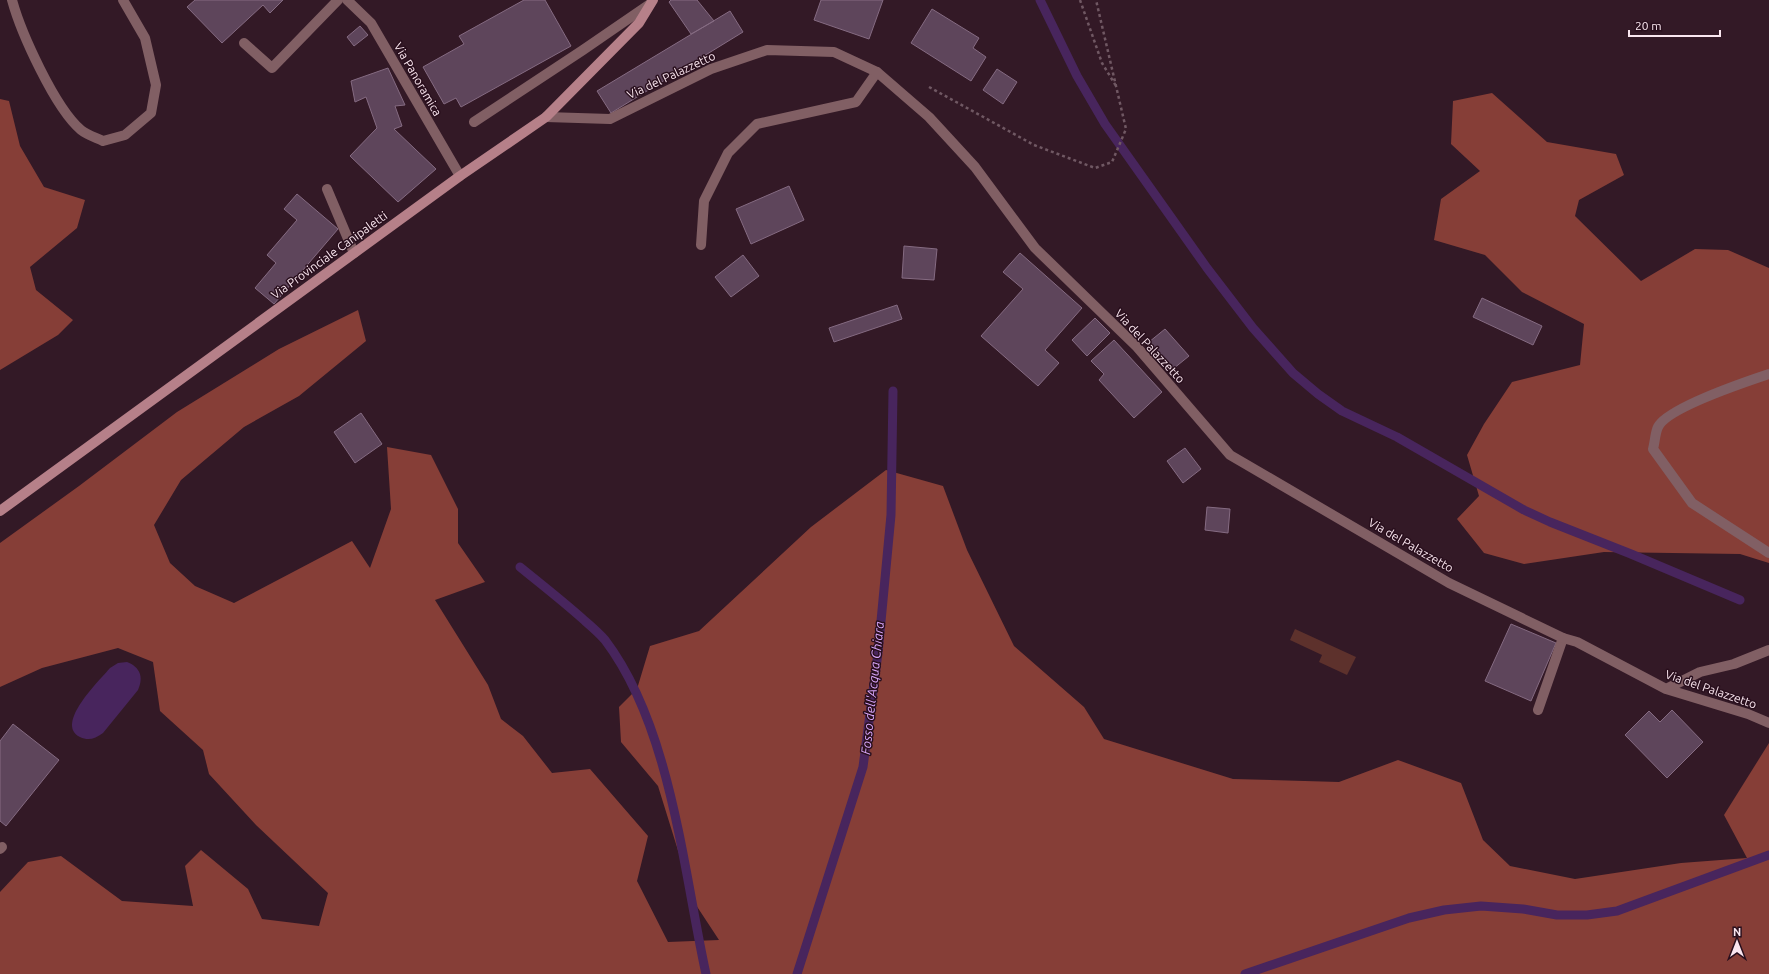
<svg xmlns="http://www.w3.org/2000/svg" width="1769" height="974" viewBox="0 0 1769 974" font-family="Ubuntu,sans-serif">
<rect width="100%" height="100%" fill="#331926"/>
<path fill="#5d312c" d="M1295,629L1356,657L1347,675L1319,662L1322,655L1290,640Z"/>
<path fill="#863e37" d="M1492,93L1547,142L1616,154L1624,175L1579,200L1575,216L1641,281L1695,249L1728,250L1769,268V563L1740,554L1604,552L1524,564L1484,553L1457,519L1479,496L1467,455L1484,424L1512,382L1580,365L1584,324L1522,292L1485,255L1434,240L1441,199L1480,171L1451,144L1453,101Z
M0,99L9,101L20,146L44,187L85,200L77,228L30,267L36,290L73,320L58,335L0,370Z
M358,310L366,341L299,396L244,427L181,480L154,525L170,563L195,586L234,603L352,541L370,568L391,509L387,447L431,455L458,509V543L485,582L435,600L488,685L501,719L523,736L552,773L590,769L648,836L637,881L668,942L719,940L694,902L658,786L621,742L619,707L637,689L650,646L699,631L811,527L886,470L943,486L967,550L1014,646L1084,707L1104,739L1233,779L1339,782L1398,760L1461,783L1483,840L1510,866L1575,879L1681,863L1747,858L1724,815L1769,743V974H0V892L28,862L61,856L122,901L193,906L185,866L201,850L248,889L262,919L319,926L328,893L256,825L209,774L203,750L160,711L153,662L118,648L42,668L0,687V543L79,486L177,412L279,349Z"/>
<path fill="#48255d" d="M127,662C140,667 144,677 138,690L103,733C95,739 88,741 80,737C54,724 100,680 110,668L118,663Z"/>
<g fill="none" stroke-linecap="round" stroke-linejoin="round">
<path stroke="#48255d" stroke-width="9" d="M1040,0L1077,76L1105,124L1207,268L1253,328L1293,373L1318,394L1342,411L1397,437L1524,510L1550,522L1631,554L1740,600
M520,567C542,585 564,602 585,621C592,627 599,633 605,640C671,727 683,869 706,974
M797,974L863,767L878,653L891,515L893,391
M1245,974L1409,918L1444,910L1481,906L1523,909L1557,915H1587L1617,911L1769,855"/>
</g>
<path fill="#5e455b" stroke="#856b82" d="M195,0H283L270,13L263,5L222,43L187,7Z
M524,0H545L571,46L461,107L456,98L444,104L423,67L464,44L459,36Z
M671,0H697L714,21L691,34L669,2Z
M821,0H883L869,39L814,20Z
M932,9L979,38L973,48L986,57L971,81L911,43Z
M730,11L743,32L611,113L597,91Z
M360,26L368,35L354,46L347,37Z
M388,68L405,105L395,106L402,126L394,129L436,169L398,202L350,156L377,128L366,97L355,102L351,81Z
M997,69L1017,82L1003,104L983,90Z
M789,186L804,220L751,244L736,209Z
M297,194L338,229L274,304L255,288L276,263L267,255L297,220L284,209Z
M904,246L937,249L934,280L902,278Z
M1020,253L1082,308L1045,350L1059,363L1038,386L981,336L1023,289L1003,272Z
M743,255L759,276L731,297L715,277Z
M1482,298L1542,326L1533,345L1473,317Z
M897,305L902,319L834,342L829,328Z
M1095,318L1110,333L1087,356L1072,340Z
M1165,329L1189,356L1173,369L1149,342Z
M1114,340L1162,392L1134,418L1099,380L1104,374L1091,361Z
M361,413L382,444L355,463L334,432Z
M1185,448L1201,469L1183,483L1167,461Z
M1207,507L1230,509L1228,533L1205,530Z
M1511,624L1556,643L1531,701L1485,681Z
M1672,710L1703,742L1667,778L1625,735L1649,711L1660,722Z
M13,724L59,760L6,826L0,821V741Z"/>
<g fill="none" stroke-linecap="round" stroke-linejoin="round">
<path stroke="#705863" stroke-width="2.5" stroke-dasharray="3 3" stroke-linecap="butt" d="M1080,0L1102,63L1116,86
M929,87L1034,145L1095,168L1112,162L1126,129L1096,0"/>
<path stroke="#815f64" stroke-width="10" d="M244,43L272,68L338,0
M474,122L583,50L650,4
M327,189L354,253
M701,245L704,201L728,153L757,124L856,102L877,72
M1538,710L1563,638"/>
<path stroke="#815f64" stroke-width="10" d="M12,0C21,33 55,108 81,130C87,135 97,138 103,141L125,135L151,113L156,85L145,38L123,0
M347,0L371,23L460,176
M546,117L610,119L711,69L767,50L834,52L877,72L929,117L975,167L1035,248L1137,347L1230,455L1449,583L1563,638L1577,642L1666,689L1748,714L1769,723
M1769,374C1748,381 1667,408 1658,427C1655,433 1655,442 1653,449L1692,503L1769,553
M1666,689L1700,672L1734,664L1769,650
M0,849L2,847"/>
<path stroke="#b68089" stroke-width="10" d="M0,511L460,176L546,117L639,23L653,0"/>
</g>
<g text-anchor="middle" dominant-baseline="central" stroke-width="3" stroke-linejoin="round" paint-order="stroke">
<g font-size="12" fill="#fae6ef" stroke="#290f1d">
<text transform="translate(671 75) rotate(-25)">Via del Palazzetto</text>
<text transform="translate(418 79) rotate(60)">Via Panoramica</text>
<text transform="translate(329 255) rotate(-36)">Via Provinciale Canipaletti</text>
<text transform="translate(1150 346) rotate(47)">Via del Palazzetto</text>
<text transform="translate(1411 545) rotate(30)">Via del Palazzetto</text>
<text transform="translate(1711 689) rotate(19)">Via del Palazzetto</text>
</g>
<g font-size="13" font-style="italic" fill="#daa7fd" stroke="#290f1d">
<text transform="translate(872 688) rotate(-84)">Fosso dell'Acqua Chiara</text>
</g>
</g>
<g transform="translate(1737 942)" stroke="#290f1d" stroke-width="3" paint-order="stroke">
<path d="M0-3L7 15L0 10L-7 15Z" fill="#fae6ef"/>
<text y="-6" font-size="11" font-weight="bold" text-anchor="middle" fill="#fae6ef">N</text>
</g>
<path d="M1629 30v6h91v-6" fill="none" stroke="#fae6ef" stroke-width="2"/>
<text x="1635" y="30" font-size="12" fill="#fae6ef" stroke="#290f1d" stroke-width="3" paint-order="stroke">20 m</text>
</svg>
